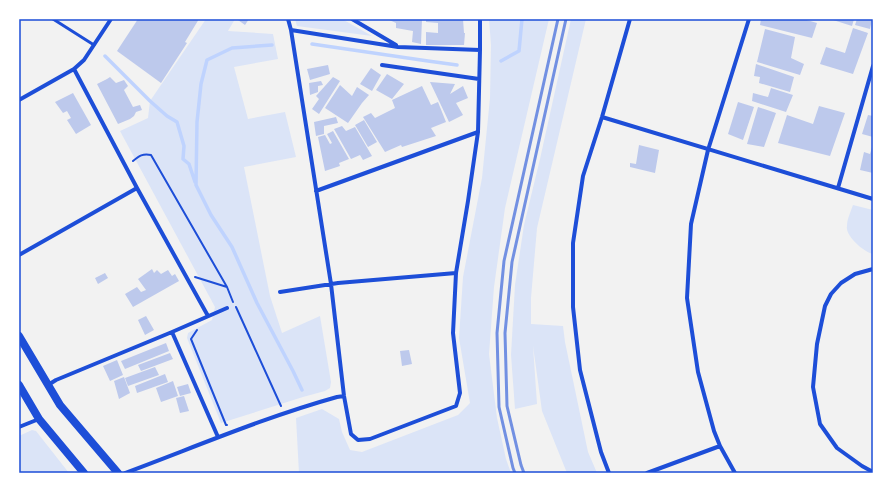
<svg xmlns="http://www.w3.org/2000/svg" width="892" height="492" viewBox="0 0 892 492" font-family="Roboto,sans-serif">
<rect width="100%" height="100%" fill="#f2f2f2"/>
<path fill="#dbe4f7" d="M206,19H235L228,31L273,34L278,59L234,67L248,119L285,112L296,157L244,167L270,296L282,333L320,316L331,382L330,388L325,391L303,397L221,423L187,338L188,333L212,320L215,307L120,131L148,118L150,101Z
M295,19H342L372,36L297,26Z
M489,19H549L505,208L494,287L489,354L497,418L506,459L511,473H299L296,418L322,409L339,419L342,432L350,450L362,452L458,415L470,403L459,338L463,277L482,178L490,98L491,45Z
M571,19H586L537,228L531,298V324L563,326L565,342L588,452L597,473H567L542,411L533,346L537,404L515,409L511,355L515,285L524,225L540,159Z
M853,205L873,210V254C864,252 845,236 847,226C847,219 851,211 853,205Z
M32,430L36,431L69,473H20L19,470V436Z"/>
<g fill="none" stroke-linecap="round" stroke-linejoin="round">
<path stroke="#bfd3fe" stroke-width="3.5" d="M312,44L428,61L457,65
M272,45L232,48L207,60L201,84L197,122L196,185L211,215L232,247L257,303L293,371L302,390
M105,56L150,101L167,116L177,122L184,146L183,159L189,164L195,182
M501,61L519,51L522,19"/>
</g>
<path fill="#bdc9ec" d="M138,19H199L185,42L187,43L161,83L117,51Z
M238,19H249L245,25L238,20Z
M387,19H422L421,44L412,42L413,31L396,28V23Z
M426,19H463L464,33H465L464,45H426V32L438,33V23L426,22Z
M761,19H803L817,23L812,38L760,25Z
M833,19H854L852,26L833,20Z
M857,19H872L870,29L855,25Z
M853,28L868,33L853,74L820,64L826,47L845,53Z
M765,29L795,37L791,58L804,64L800,75L757,62Z
M756,64L794,77L790,92L759,83L760,77L754,76Z
M328,65L330,74L310,80L307,69Z
M371,68L381,75L372,91L360,84Z
M387,74L404,84L392,99L376,90Z
M110,77L116,83L124,80L128,86L124,90L133,107L140,105L142,110L136,112L134,116L130,119L118,124L97,84L107,79Z
M333,77L340,81L319,114L312,109L319,99L316,96Z
M321,81L323,85L318,86V92L310,95L309,83Z
M430,82L455,84L450,94L463,86L468,98L456,103L463,115L449,122Z
M340,85L352,96L357,87L369,95L362,103L348,123L325,108Z
M422,86L431,105L438,102L446,122L431,128L436,136L402,147L401,145L385,152L363,117L371,113L375,118L395,108L392,100Z
M771,88L793,95L786,112L752,101L753,93L768,97Z
M73,93L91,125L76,134L67,120L71,118L67,111L63,113L55,102Z
M738,102L754,107L743,140L728,134Z
M819,106L845,113L830,156L778,143L787,115L813,124Z
M758,107L776,113L764,147L747,144Z
M868,115L873,116V137L862,134Z
M336,117L338,123L324,126V134L316,136L314,122Z
M364,120L377,142L368,147L355,125Z
M342,126L346,131L355,127L372,156L363,160L360,155L351,159L334,129Z
M333,131L349,159L339,163L340,166L325,171L318,137L325,135L330,144L332,143L327,134Z
M873,144V173L860,170L864,152L870,154Z
M639,145L659,150L655,173L630,167V163L636,164Z
M152,269L154,273L157,270L161,274L168,270L172,276L175,274L179,281L133,307L125,294L137,287L141,292L146,290L138,279Z
M105,273L108,278L98,284L95,278Z
M146,316L154,330L145,335L138,320Z
M166,343L169,351L125,369L121,361Z
M409,350L412,364L402,366L400,351Z
M170,353L173,359L141,371L138,365Z
M117,360L123,375L110,381L103,366Z
M155,367L159,375L128,386L125,378Z
M165,374L168,382L137,393L135,386Z
M124,377L130,393L119,399L114,381Z
M173,381L178,396L161,402L156,388Z
M188,384L191,393L180,396L177,387Z
M184,396L189,411L180,413L176,398Z"/>
<g fill="none" stroke-linecap="round" stroke-linejoin="round">
<path stroke="#1d4ed8" stroke-width="2" d="M133,161C139,156 143,153 151,155L227,287L233,302
M195,277L227,287
M236,307L281,406
M197,330L191,339L226,425H227"/>
<path stroke="#1d4ed8" stroke-width="3" d="M53,19L94,45"/>
<path stroke="#1d4ed8" stroke-width="4" d="M288,19L291,30L331,284L344,396L351,434L358,440L370,439L456,406L460,393L453,333L456,273L468,201L478,132L480,50V19
M352,19L396,45
M291,30L398,47L480,50
M382,65L479,79
M74,69L137,188L208,316
M19,100L74,69L84,60L111,19
M602,117L873,199
M838,188L873,66
M316,191L478,132
M19,255L137,188
M873,269L855,274L841,283L831,294L825,306L817,344L813,387L820,424L837,448L862,466L873,472
M280,292L338,283L456,273
M172,332L218,437
M48,385L56,380L172,332L227,308
M19,427L39,419
M125,473C195,447 265,417 337,397L344,396
M609,473L601,452L580,370L573,307V243L583,176L602,117L630,19
M647,473L720,446
M735,473L720,446L714,431L698,372L687,298L691,224L708,150L749,19"/>
<path stroke="#1d4ed8" stroke-width="8" d="M19,336L60,405L118,473
M19,385L39,419L84,473"/>
<path stroke="#7290e2" stroke-width="3" d="M515,473L513,468L499,407L497,333L504,261L558,19
M524,473L521,465L507,406L505,333L512,262L566,19"/>
</g>
<rect width="892" height="492" fill="none" stroke="#ffffff" stroke-width="40"/>
<rect x="20" y="20" width="852" height="452" fill="none" stroke="#1d4ed8" stroke-width="1.5"/>
</svg>
